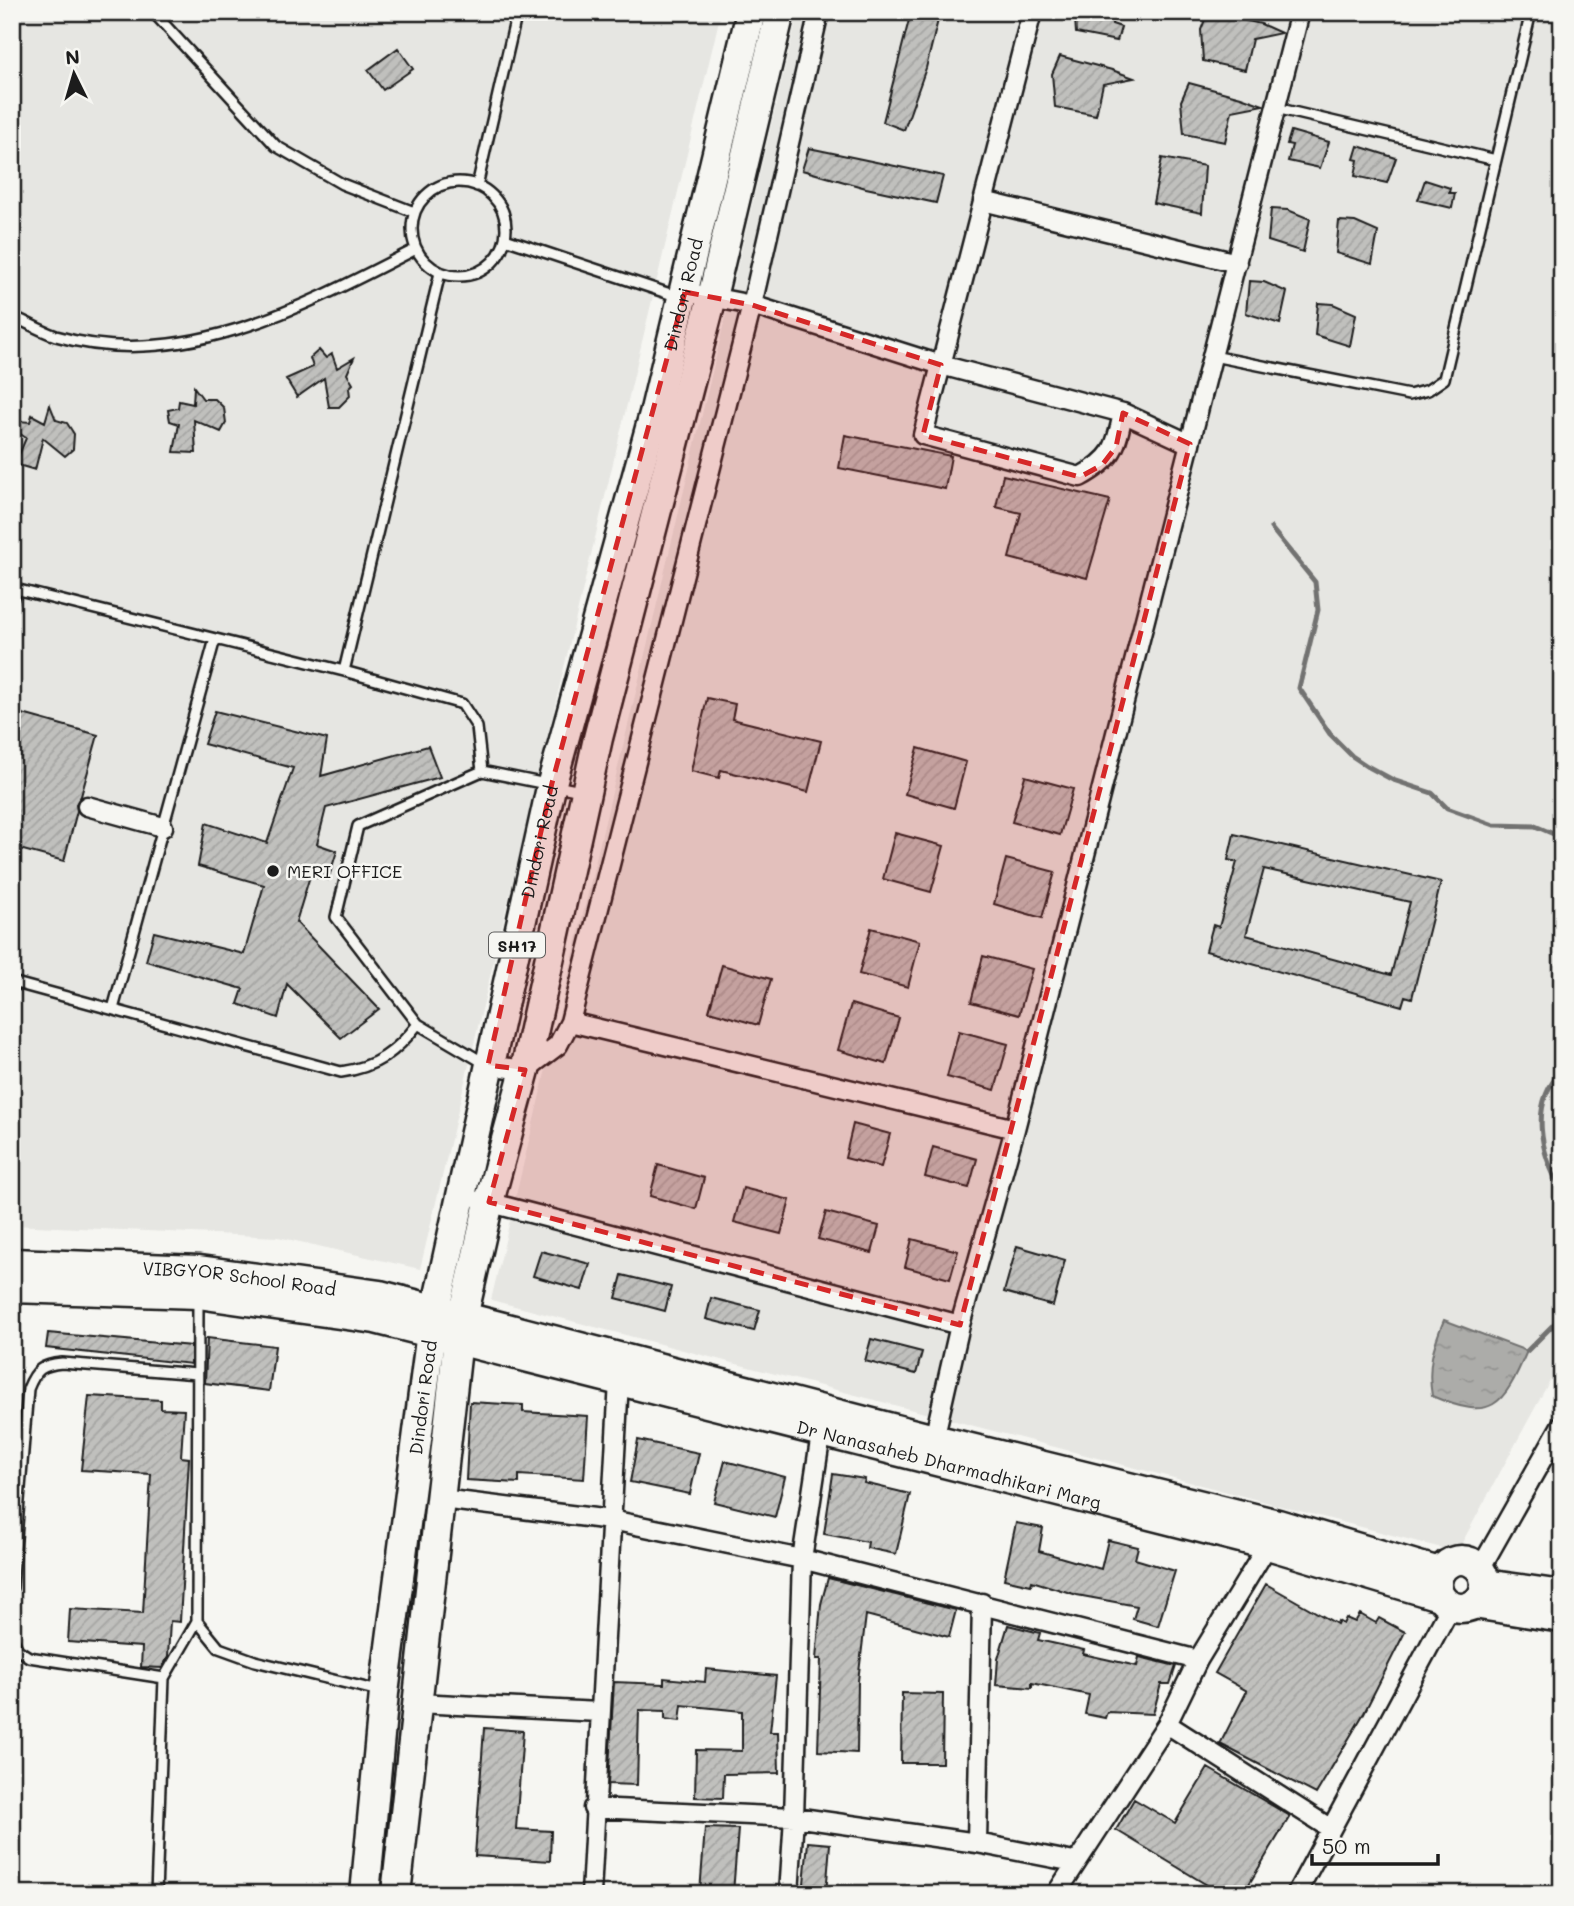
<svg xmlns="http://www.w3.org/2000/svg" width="1574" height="1906" viewBox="0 0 1574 1906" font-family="Mali,sans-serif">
<defs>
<pattern id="water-ripples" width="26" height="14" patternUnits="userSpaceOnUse" patternTransform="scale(1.75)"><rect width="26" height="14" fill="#acaca9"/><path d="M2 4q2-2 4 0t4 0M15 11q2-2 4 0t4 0" fill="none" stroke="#939391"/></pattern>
<pattern id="building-hatch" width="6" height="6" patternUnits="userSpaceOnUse" patternTransform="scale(1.75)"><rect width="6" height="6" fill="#c0c0bd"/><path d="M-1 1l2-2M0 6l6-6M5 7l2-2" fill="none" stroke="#a4a4a2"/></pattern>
</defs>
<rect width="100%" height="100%" fill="#f6f6f2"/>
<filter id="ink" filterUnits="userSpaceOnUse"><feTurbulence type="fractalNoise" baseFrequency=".0143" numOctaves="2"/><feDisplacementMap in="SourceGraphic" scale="14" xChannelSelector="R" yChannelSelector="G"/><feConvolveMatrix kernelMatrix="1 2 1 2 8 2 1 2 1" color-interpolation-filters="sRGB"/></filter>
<g filter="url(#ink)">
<path fill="#e6e6e2" d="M12,12H721L420,1269L278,1237L12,1225Z
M798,12H1562V1358L1457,1552L491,1300Z"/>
<path fill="url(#water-ripples)" stroke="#727271" stroke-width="2" d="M1444,1320L1527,1351C1503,1407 1492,1422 1432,1396C1427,1367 1433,1346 1444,1320Z"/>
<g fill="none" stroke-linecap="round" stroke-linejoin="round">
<path stroke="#727271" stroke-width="5" d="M1271,528L1315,582L1318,610L1299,688L1330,734L1352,756L1367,766L1393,780L1432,793L1447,808L1494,825L1535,826L1556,835L1562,856
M1556,835L1562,807
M1562,1071C1529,1103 1540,1154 1562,1190
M1527,1351L1562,1316"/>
</g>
<path fill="url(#building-hatch)" stroke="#1c1c1c" stroke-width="2" fill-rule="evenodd" d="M911,12H940L926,68L904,130L883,122Z
M1093,12H1113L1112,24L1121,27L1117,41L1076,33L1075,18L1092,21Z
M1208,12L1261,24L1281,33L1252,39L1245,70L1203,61L1201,30Z
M398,48L413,69L383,90L368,70Z
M1060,56L1112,70L1134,78L1103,84L1096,115L1055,107L1052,74Z
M1189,83L1241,97L1263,105L1232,111L1225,142L1184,134L1181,101Z
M1291,131L1329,142L1320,168L1288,161L1292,145L1287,144Z
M1358,146L1396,158L1387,183L1355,176L1358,160L1354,159Z
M809,148L943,176L936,203L866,188L802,170Z
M1162,158L1205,166L1202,213L1153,203Z
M1425,180L1450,188L1449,193H1455L1452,208L1418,200Z
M1271,209L1288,210L1310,219L1303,252L1268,241Z
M1339,221L1355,222L1378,232L1372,264L1336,253Z
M1249,281L1264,282L1287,292L1280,324L1246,313Z
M1318,303L1333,304L1356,314L1350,346L1315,335Z
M319,350L326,358L332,354L337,368L354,358L347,374L353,384L349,388L350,396L339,407H329L324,378L297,397L286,379L313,367L310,358Z
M194,387L203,399H215L224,408L226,423L221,432L194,420L196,453L174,452L179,424L170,421L168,410L178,408L179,401L193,404Z
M50,405L56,420L67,423L74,434L73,449L65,456L43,438L35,470L15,464L26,438L19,433V421L30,422L32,415L45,422Z
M845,435L951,456L945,489L839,468Z
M1003,475L1110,500L1087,578L1009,558L1021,513L996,507Z
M707,698L735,704L732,719L821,741L808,792L721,770L719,778L691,771Z
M12,711L98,735L81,796L76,804L77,811L64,861L12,847Z
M215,711L327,739L321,776L428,746L440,777L326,808L317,844L337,851L328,880L310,876L296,922L379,1009L341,1038L287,984L278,1018L238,1004L243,989L146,961L154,932L244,954L264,885L198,866L206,823L267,843L293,768L204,744Z
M918,748L966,762L954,808L905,794Z
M1025,776L1073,789L1060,835L1012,822Z
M895,833L944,846L931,892L883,879Z
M1234,834L1441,882L1412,998L1405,996L1402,1006L1206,951L1213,925L1219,927L1237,862L1228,860ZM1264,869L1410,902L1391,975L1246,935Z
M1006,859L1055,872L1042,918L994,904Z
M871,928L920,941L908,987L859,974Z
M983,956L1032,969L1019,1015L971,1002Z
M722,965L771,979L758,1025L709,1011Z
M851,1004L899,1018L886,1064L838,1050Z
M959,1031L1008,1044L995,1090L947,1077Z
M853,1124L890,1134L881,1167L845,1158Z
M933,1147L977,1159L969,1188L925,1177Z
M658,1165L704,1178L696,1209L650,1196Z
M743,1188L790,1200L781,1234L734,1222Z
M826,1212L879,1226L872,1253L818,1239Z
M912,1239L958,1251L950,1279L905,1267Z
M1017,1246L1065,1260L1053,1306L1004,1292Z
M541,1251L590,1264L582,1290L533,1276Z
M622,1275L671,1287L665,1311L616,1298Z
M711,1298L760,1310L754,1331L706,1319Z
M48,1333L191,1346V1364L46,1348Z
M207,1338L275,1346L269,1391L205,1383Z
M871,1339L922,1352L916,1374L865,1361Z
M89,1396L161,1400V1409L184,1410L181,1457L189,1458L180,1622L170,1621L168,1657L162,1668L141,1667L142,1647L68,1642L70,1609L143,1613L151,1474L81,1470Z
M470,1402L523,1405V1412L588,1416L584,1479L519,1475V1483L466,1480Z
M638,1440L699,1453L690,1494L630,1482Z
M725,1461L785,1477L775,1517L714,1502Z
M833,1474L865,1479L864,1483L910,1494L896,1554L867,1548L868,1542L824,1534Z
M1016,1523L1043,1528L1039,1551L1101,1569L1108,1540L1138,1547L1135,1559L1175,1571L1158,1626L1133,1619L1137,1606L1077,1595L1032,1581L1031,1585L1004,1579Z
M828,1578L956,1610L949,1637L866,1615L858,1681L857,1753L818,1751L821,1659H816L821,1604Z
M1266,1584L1337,1624L1338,1621L1343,1624L1346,1618L1355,1622L1360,1614L1376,1623L1379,1618L1405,1632L1364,1713L1316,1794L1220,1744L1247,1691L1215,1673Z
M1008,1625L1040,1633L1038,1640L1084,1650L1083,1654L1137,1666L1139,1657L1176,1666L1170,1684H1161L1153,1714L1107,1712L1105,1718L1085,1714L1089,1695L1032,1683V1688L996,1685L998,1659Z
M706,1669L776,1676L770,1732H778L779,1773L724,1774L723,1798L695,1797L696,1750L742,1751V1711L682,1705L680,1721L665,1719V1711L639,1710L637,1785L608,1784L614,1682L664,1684V1678L705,1682Z
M902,1693L943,1694L942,1763H901Z
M484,1728L523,1731L516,1829L551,1831L550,1861L475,1856Z
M1208,1768L1290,1816L1243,1894H1222L1116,1830L1134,1799L1175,1823Z
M705,1828L738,1829L733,1893L700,1892Z
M808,1842L830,1844L826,1894H803Z"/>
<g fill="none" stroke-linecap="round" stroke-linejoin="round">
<defs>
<path id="lane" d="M153,12L276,146L342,184L414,212
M1276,108L1496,160
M412 229a47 47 0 1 1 94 0a47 47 0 1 1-94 0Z
M477,186L517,12
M505,239L679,297
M440,273L344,671L462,704L477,727L482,771L581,791
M12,316C26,322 41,331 56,336C183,373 307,305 416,249
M1213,356L1409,395L1428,390L1444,379L1531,12
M12,601L15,589L344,671
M482,771L358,826L336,917L418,1024L486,1064
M12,982L341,1072C377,1067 396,1052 418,1024
M113,1009L215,639
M12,1588L28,1389C36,1369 42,1365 62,1363L197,1374
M197,1621L219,1648L255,1661L379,1691
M12,1638L18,1650L29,1657L164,1678
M156,1894L164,1678L197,1621L198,1299"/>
<path id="street" d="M819,12L752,305L941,365L1123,413
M1032,12L923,435L1080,477C1113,459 1116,448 1123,413L1190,444
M983,201L1237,263
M87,806L163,827
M570,1022L1015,1129
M488,1065L525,1070L558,1045L570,1022L752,305L685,292
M480,1200L960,1325
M932,1448L960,1325L1015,1129L1300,12
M441,1499L611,1520L802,1559L1198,1660
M1480,1569L1562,1424
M417,1703L599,1712
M1167,1724L1331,1829
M593,1808L794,1817L977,1843L1074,1862
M977,1843L982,1603
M591,1894L619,1381
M789,1894L794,1817L802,1559L821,1434
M1056,1894L1167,1724L1198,1660L1268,1545
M1296,1894L1451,1606"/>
<g id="primary">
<path id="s1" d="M12,1263L199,1270L380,1295L934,1439L1278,1524L1439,1572"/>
<path id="s2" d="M12,1288L198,1294L375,1319L1268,1545L1439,1596"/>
<circle cx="1461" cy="1584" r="24"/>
<path d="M1485,1584L1562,1595"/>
<path d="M1474,1604L1562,1618"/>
<path id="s3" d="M365,1894L384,1693L431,1332L552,783L655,410L751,12"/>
<path d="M396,1894L458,1339L489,1202L525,1070L598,738L712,297L780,12"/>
</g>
</defs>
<use href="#lane" stroke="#1c1c1c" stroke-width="14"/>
<use href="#street" stroke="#1c1c1c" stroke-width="23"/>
<use href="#primary" stroke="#1c1c1c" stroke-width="33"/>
<use href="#lane" stroke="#f6f6f2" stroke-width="9"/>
<use href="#street" stroke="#f6f6f2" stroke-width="18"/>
<use href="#primary" stroke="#f6f6f2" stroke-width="28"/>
</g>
</g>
<path fill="#d62828" fill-opacity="0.2" stroke="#d62828" stroke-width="5" stroke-dasharray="14 9" stroke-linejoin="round" d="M685,292L752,305L941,365L923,435L1080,477L1102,465L1116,447L1123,413L1190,444L960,1325L489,1202L525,1070L488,1065L552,783Z"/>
<circle fill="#1c1c1c" stroke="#f6f6f2" stroke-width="2.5" cx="273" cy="871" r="7"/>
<g text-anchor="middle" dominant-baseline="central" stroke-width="5" stroke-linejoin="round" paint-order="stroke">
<rect fill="#f6f6f2" stroke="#5d5d5c" stroke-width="2" x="489" y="932.5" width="56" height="25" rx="5"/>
<g font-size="16" font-weight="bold" fill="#1c1c1c">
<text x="517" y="945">SH17</text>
</g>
<g font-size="18" fill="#1c1c1c" stroke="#f6f6f2">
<text stroke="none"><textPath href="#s3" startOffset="1634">Dindori Road</textPath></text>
<text stroke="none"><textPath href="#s3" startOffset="1068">Dindori Road</textPath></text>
<text stroke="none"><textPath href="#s1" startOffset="228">VIBGYOR School Road</textPath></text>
<text stroke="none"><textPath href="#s3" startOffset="500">Dindori Road</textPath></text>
<text stroke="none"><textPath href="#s2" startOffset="957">Dr Nanasaheb Dharmadhikari Marg</textPath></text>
</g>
<g font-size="18" fill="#1c1c1c" stroke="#f6f6f2" text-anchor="start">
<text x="287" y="871">MERI OFFICE</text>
</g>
</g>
<rect width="1574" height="1906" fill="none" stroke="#f6f6f2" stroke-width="42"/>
<rect x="21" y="21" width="1532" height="1864" fill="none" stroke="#1c1c1c" stroke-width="2.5" filter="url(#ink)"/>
<g transform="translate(74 74) rotate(355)" stroke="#f6f6f2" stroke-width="5" paint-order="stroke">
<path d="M0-5L12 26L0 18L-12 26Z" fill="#1c1c1c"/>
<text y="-10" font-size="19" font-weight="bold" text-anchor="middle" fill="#1c1c1c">N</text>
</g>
<path d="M1312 1854v10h126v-10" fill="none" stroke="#1c1c1c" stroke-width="3.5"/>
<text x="1322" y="1854" font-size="21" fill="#1c1c1c" stroke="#f6f6f2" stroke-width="5" paint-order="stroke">50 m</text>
</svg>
